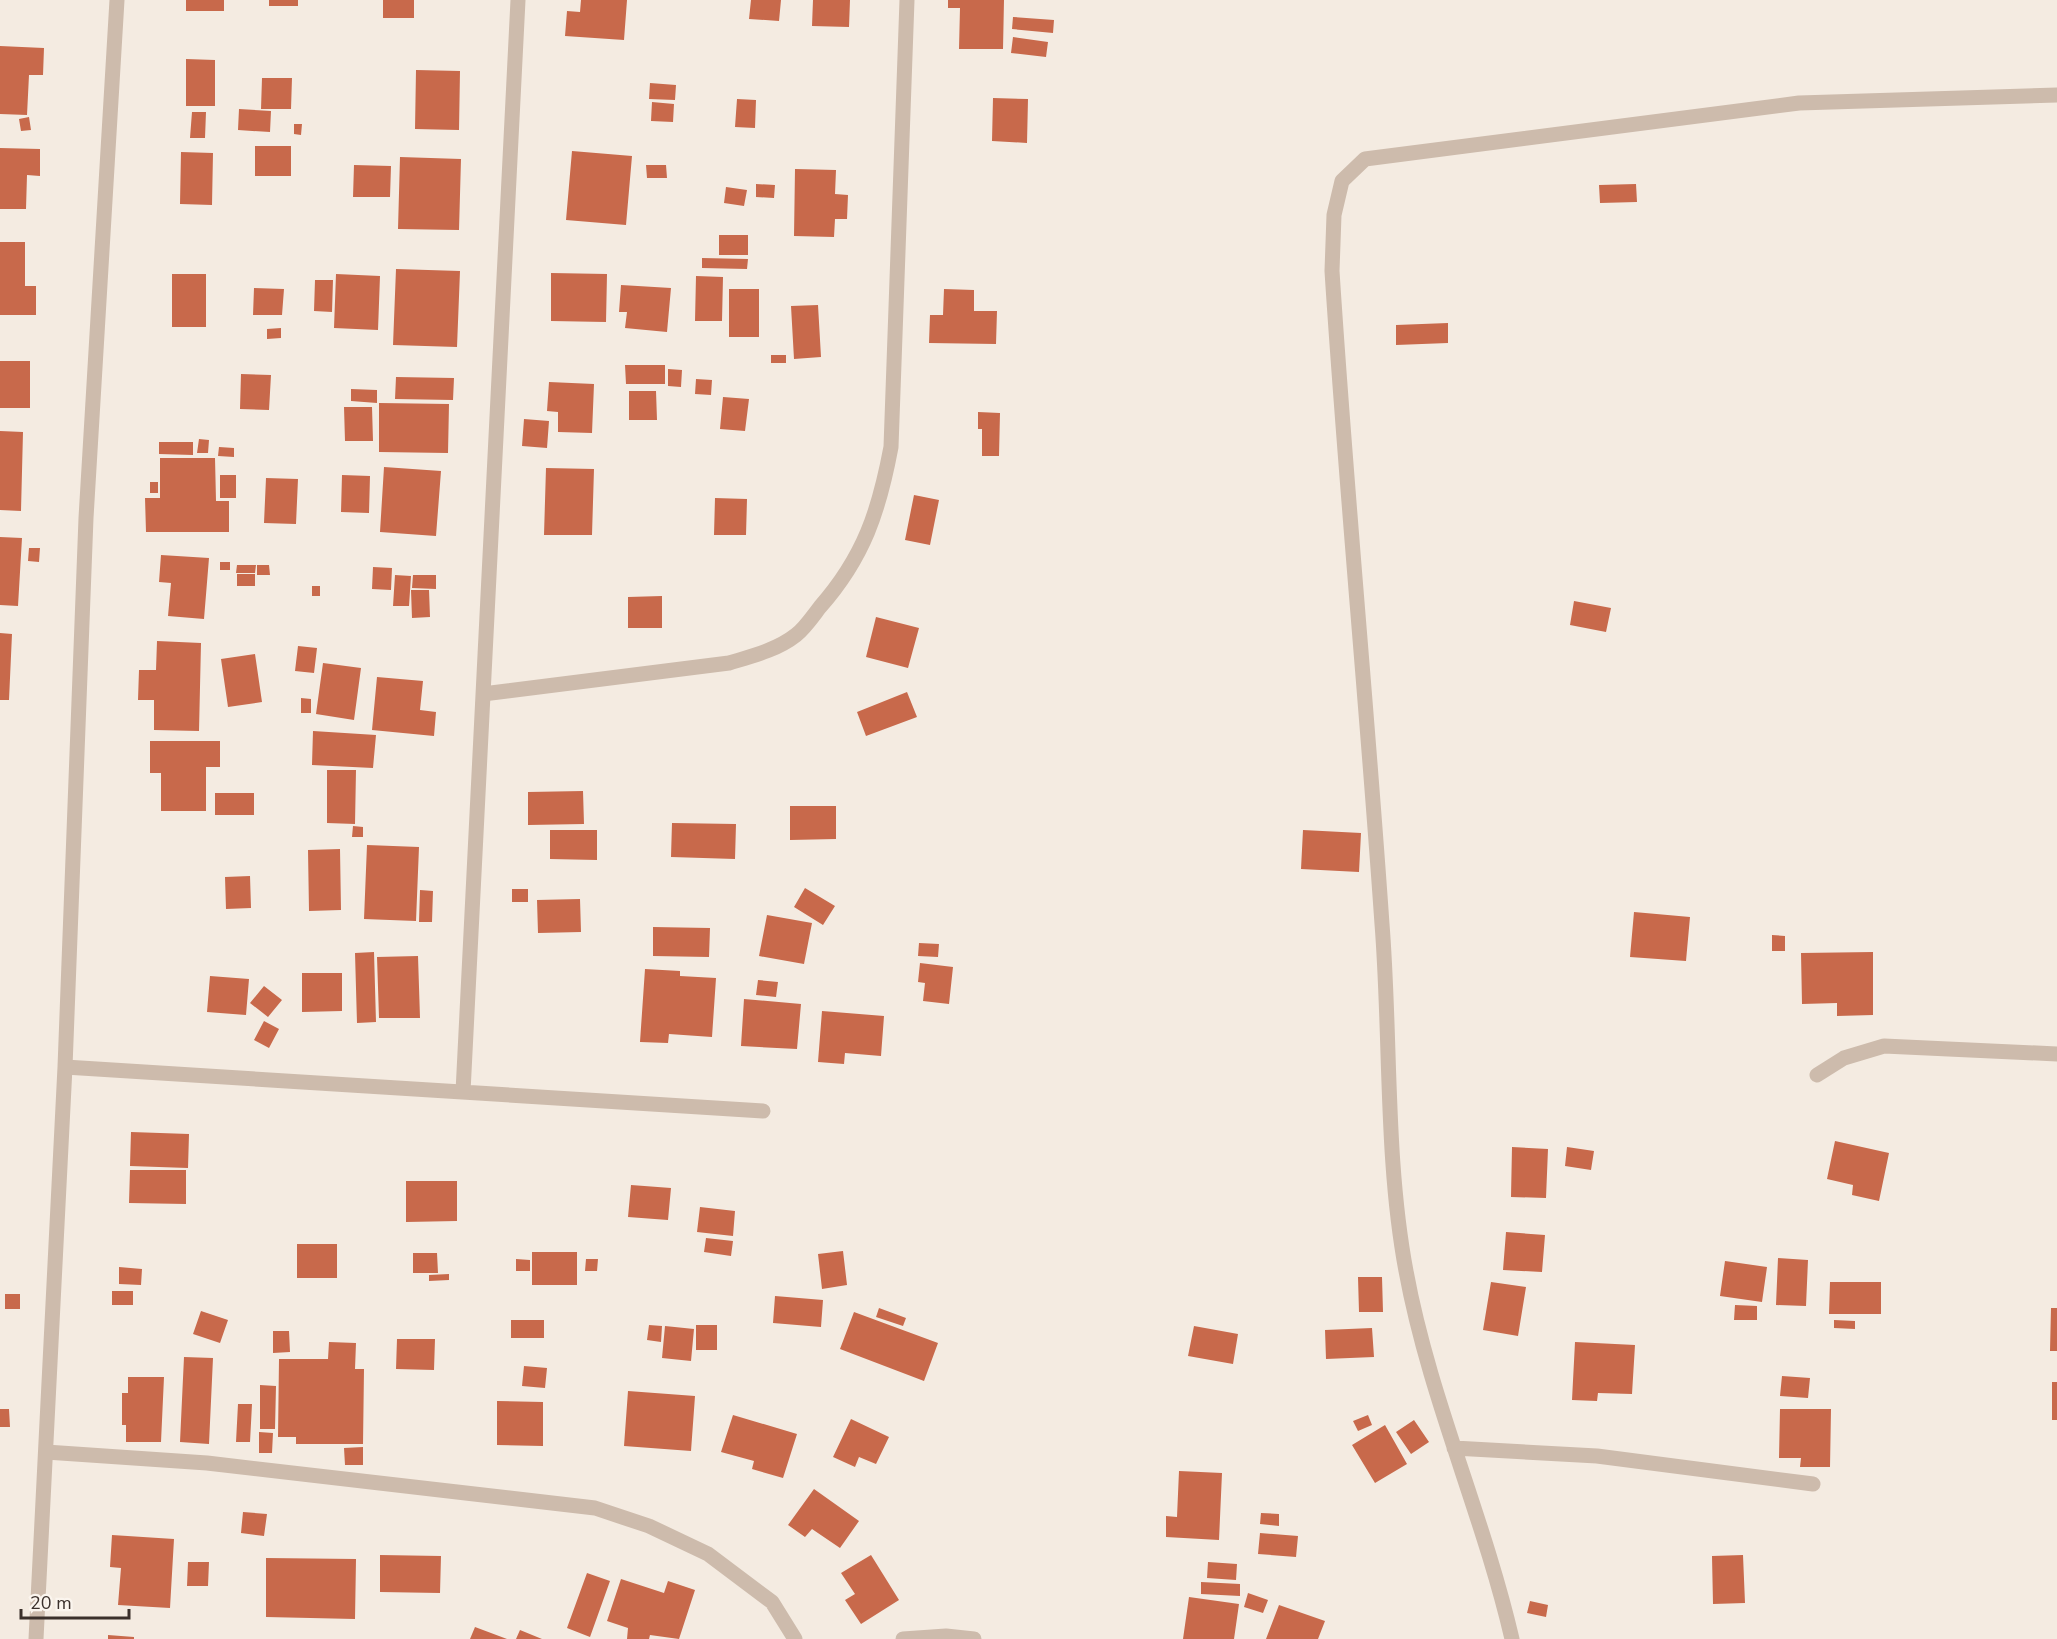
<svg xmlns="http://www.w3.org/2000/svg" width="2057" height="1639" viewBox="0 0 2057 1639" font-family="'Nunito Sans',sans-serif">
<rect width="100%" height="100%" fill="#f4ebe1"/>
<path fill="#c8694b" d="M186,0H224V11H186Z
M269,0H298V6H269Z
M383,0H414V18H383Z
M581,0H627L624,40L565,36L567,11L580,12Z
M751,0H781L779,21L749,19Z
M813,0H850L849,27L812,26Z
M948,0H1004L1003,49H959L960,8H948Z
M1013,17L1054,20L1053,33L1012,29Z
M1013,37L1048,42L1046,57L1011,53Z
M0,46L44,48L43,75H29L27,115L0,114Z
M186,59L215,60V106H186Z
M416,70L460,71L459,130L415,129Z
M262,78H292L291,109H261Z
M650,83L676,85L675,100L649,99Z
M993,98L1028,99L1027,143L992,141Z
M737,99L756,100L755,128L735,127Z
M652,102L674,104L673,122L651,121Z
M239,109L271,111L270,132L238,130Z
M192,112H206L205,138H190Z
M29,117L31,130L21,131L19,119Z
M294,124H302L301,135L294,134Z
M255,146H291V176H255Z
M0,148L40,149V176L27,175L26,209H0Z
M572,151L632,156L626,225L566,220Z
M181,152L213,153L212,205L180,204Z
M400,157L461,159L459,230L398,229Z
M354,165L391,166L390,197H353Z
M646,165H666L667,178H647Z
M795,169L836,170L835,194L848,195L847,219H835L834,237L794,236Z
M756,184L775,185L774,198L756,197Z
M1636,184L1637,202L1600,203L1599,185Z
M726,187L747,190L744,206L724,203Z
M719,235H748V255H719Z
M0,242H25V286H36V315H0Z
M702,258L748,259L747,269L702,268Z
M396,269L460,271L457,347L393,345Z
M551,273L607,274L606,322L551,321Z
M172,274H206V327H172Z
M336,274L380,276L378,330L334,328Z
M696,276L723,277L722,321H695Z
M315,280H333L332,312L314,311Z
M621,285L671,288L667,332L625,328L627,312H619Z
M254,288L284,289L282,315H253Z
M729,289H759V337H729Z
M944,289L974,290V311H997L996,344L929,343L930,315H943Z
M818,305L821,357L794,359L791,306Z
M1448,323V343L1396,345V325Z
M281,328V338L267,339V329Z
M771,355H786V363H771Z
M0,361H30V408H0Z
M625,365H665V384H626Z
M668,369L682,370L681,387L668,386Z
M241,374L271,375L269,410L240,409Z
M396,377L454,378L453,400L395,399Z
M696,379L712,380L711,395L695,394Z
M549,382L594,384L592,433L558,432V412L547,411Z
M351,389L377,390V403L351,401Z
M629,391H656L657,420H629Z
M723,397L749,399L745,431L720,429Z
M379,403L449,404L448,453L379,452Z
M344,407H372L373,441H345Z
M978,412L1000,413L999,456H982V429H978Z
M524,419L549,421L547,448L522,446Z
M0,431L23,432L21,511L0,510Z
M199,439L209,440L208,453H197Z
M159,442H193V455L159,454Z
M219,447L234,448V457L218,456Z
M160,458H215L216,501H229V532H146L145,498H160Z
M384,467L441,471L436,536L380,532Z
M546,468L594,469L592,535H544Z
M220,475H236V498H220Z
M342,475L370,476L369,513L341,512Z
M266,478L298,479L296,524L264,523Z
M150,482H158V493H150Z
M914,495L939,500L930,545L905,540Z
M715,498L747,499L746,535H714Z
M0,537L22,538L18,606L0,605Z
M29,548H40L39,562L28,561Z
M161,555L209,558L204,619L168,616L171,583L159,582Z
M220,562H230V570H220Z
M237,565H256L255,573H236Z
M257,565H269L270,575H257Z
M373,567L392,568L391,590L372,589Z
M237,574H255V586H237Z
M395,575L411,576L409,606H393Z
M413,575H436V589L412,588Z
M312,586H320V596H312Z
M411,590H429L430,617L412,618Z
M662,596V628H628V597Z
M1574,601L1611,608L1606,632L1570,625Z
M876,617L919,628L908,668L866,657Z
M0,633L12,634L9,700H0Z
M157,641L201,643L199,731L154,730V700H138L139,670H156Z
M298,646L317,648L314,673L295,671Z
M255,654L262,702L228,707L221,659Z
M323,663L361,668L354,720L316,714Z
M377,677L423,681L420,710L436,712L434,736L372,730Z
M907,692L917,717L866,736L857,712Z
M301,698L311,699V713H301Z
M313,731L376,735L373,768L312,765Z
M150,741H220V767H206V811H161V773H150Z
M327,770H356L355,824L327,823Z
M583,791L584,824L528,825V792Z
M215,793H254V815H215Z
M790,806H836V839L790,840Z
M672,823L736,824L735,859L671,857Z
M353,826L363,827V837H352Z
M550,830H597V860L550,859Z
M1303,830L1361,833L1359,872L1301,869Z
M367,845L419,847L416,921L364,919Z
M340,849L341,910L309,911L308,850Z
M250,876L251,908L226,909L225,877Z
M805,888L835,906L823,925L794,907Z
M512,889H528V902H512Z
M420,890L433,891L432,922H419Z
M580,899L581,932L538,933L537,900Z
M1634,912L1690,917L1686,961L1630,957Z
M767,915L812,923L804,964L759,956Z
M653,927L710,928L709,957L653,956Z
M1772,935L1785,936V951H1772Z
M919,943L939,944L938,957L918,956Z
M374,952L376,1022L357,1023L355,953Z
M1873,952V1015L1837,1016V1003L1802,1004L1801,953Z
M418,956L420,1018H379L377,957Z
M920,963L953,967L949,1004L923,1001L925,983L918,982Z
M645,969L680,971V976L716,978L712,1037L669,1034L668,1043L640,1042Z
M302,973H342V1011L302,1012Z
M210,976L249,979L246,1015L207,1012Z
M758,980L778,982L776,997L756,995Z
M264,986L282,1000L268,1017L250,1003Z
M744,999L801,1004L797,1049L741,1046Z
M822,1011L884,1016L881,1056L845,1053L844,1064L818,1062Z
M264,1021L279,1029L269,1048L254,1040Z
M131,1132L189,1134L188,1168L130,1166Z
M1835,1141L1889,1153L1879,1201L1852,1195L1853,1185L1827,1179Z
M1512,1147L1548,1149L1546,1198L1511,1197Z
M1567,1147L1594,1151L1591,1170L1565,1166Z
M130,1170H186V1204L129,1203Z
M406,1181H457V1221L406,1222Z
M631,1185L671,1188L668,1220L628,1217Z
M700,1207L735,1211L733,1236L697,1232Z
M1506,1232L1545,1235L1542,1272L1503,1270Z
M706,1238L733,1241L731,1256L704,1252Z
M297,1244H337V1278H297Z
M843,1251L847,1285L822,1289L818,1254Z
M532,1252H577V1285H532Z
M413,1253H437L438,1273H413Z
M1778,1258L1808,1260L1806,1306L1776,1305Z
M516,1259L530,1260V1271H516Z
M586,1259H598L597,1271H585Z
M1725,1261L1767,1267L1762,1302L1720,1296Z
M119,1267L142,1269L141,1285L119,1284Z
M449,1274V1280L429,1281V1275Z
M1358,1277H1382L1383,1312H1359Z
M1491,1282L1526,1287L1518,1336L1483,1330Z
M1830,1282H1881V1314H1829Z
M112,1291H133V1305H112Z
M5,1294H20V1309H5Z
M775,1296L823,1300L821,1327L773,1323Z
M1735,1305L1757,1306V1320H1734Z
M879,1308L906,1318L903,1326L876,1317Z
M2051,1308H2057V1351H2050Z
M201,1311L228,1320L220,1343L193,1334Z
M854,1312L938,1343L924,1381L840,1349Z
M511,1320H544V1338H511Z
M1834,1320L1855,1321V1329L1834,1328Z
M649,1325L662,1326L661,1342L647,1340Z
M696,1325H717V1350H696Z
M665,1326L694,1329L691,1361L662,1358Z
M1194,1326L1238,1334L1233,1364L1188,1356Z
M1372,1328L1374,1357L1326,1359L1325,1330Z
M273,1331H289L290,1352L273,1353Z
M397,1339H435L434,1370L396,1369Z
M329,1342L356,1343L355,1369H364L363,1444H296V1437H278L279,1359H328Z
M1575,1342L1635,1345L1632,1394L1598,1393L1597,1401L1572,1400Z
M184,1357L213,1358L209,1444L180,1442Z
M524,1366L547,1368L545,1388L522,1386Z
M1782,1376L1810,1378L1808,1398L1780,1396Z
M128,1377H164L161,1442H126V1425H122V1393H128Z
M2052,1382H2057V1420H2052Z
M260,1385L276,1386L275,1429H260Z
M628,1391L695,1396L691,1451L624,1446Z
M497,1401L543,1402V1446L497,1445Z
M238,1404H252L250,1442H236Z
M0,1409H9L10,1427H0Z
M1780,1409H1831L1830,1467H1800L1801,1458H1779Z
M733,1415L797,1434L783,1478L752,1469L754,1461L721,1452Z
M1368,1415L1372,1425L1358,1431L1353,1421Z
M851,1419L889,1437L876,1464L859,1457L855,1467L833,1457Z
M1414,1420L1429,1442L1411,1454L1396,1432Z
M1385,1425L1407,1464L1375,1483L1352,1445Z
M259,1432L273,1433L272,1453H259Z
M363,1447V1465H345L344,1448Z
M1179,1471L1222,1473L1219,1540L1166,1537V1516L1177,1517Z
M814,1489L859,1521L840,1548L812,1529L805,1537L788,1525Z
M243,1512L267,1514L264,1536L241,1533Z
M1261,1513L1279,1514V1526L1260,1524Z
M1260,1533L1298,1536L1296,1557L1258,1554Z
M112,1535L174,1539L170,1608L118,1605L121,1568L110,1567Z
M380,1555L441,1556L440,1593L380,1592Z
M871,1555L899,1600L861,1624L845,1600L855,1594L841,1573Z
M1743,1555L1745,1603L1713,1604L1712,1556Z
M266,1558L356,1559L355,1619L266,1617Z
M188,1562H209L208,1586H187Z
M1208,1562L1237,1564L1236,1580L1207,1578Z
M587,1573L610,1581L590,1637L567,1628Z
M621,1579L664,1593L668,1581L695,1590L679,1639L650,1635L649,1639H627L628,1628L607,1621Z
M1201,1582L1240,1584V1596L1201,1594Z
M1248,1593L1268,1600L1263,1613L1244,1607Z
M1189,1597L1239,1604L1234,1639H1183Z
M1530,1601L1548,1605L1546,1617L1527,1613Z
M1279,1605L1325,1621L1318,1639H1266Z
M475,1627L507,1639H470Z
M520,1630L542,1639H516Z
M108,1635L134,1637V1639H108Z"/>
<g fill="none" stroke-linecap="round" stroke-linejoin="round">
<path stroke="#cdbbac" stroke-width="15" d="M483,694L729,663C752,656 777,650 796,635C805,628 813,616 820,607C864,557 879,511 891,447L907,0
M65,1067L763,1111
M1817,1075L1844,1058L1884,1046L2057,1054
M463,1092L518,0
M1454,1448L1597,1456L1813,1484
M46,1452L207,1463L595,1508L649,1526L708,1554L772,1602L795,1639
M36,1639L65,1067L86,518L117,0
M903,1639L946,1636L974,1639
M1512,1639C1483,1514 1429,1397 1406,1271C1385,1159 1391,1038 1382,924C1367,706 1346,489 1332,271L1334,215L1342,181L1365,159L1799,103L2057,95"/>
</g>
<path d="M21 1609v9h108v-9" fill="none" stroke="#3b302b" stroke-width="3"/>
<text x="30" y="1609" font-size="18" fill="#3b302b" stroke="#fbf5ee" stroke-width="4.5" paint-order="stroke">20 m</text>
</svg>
